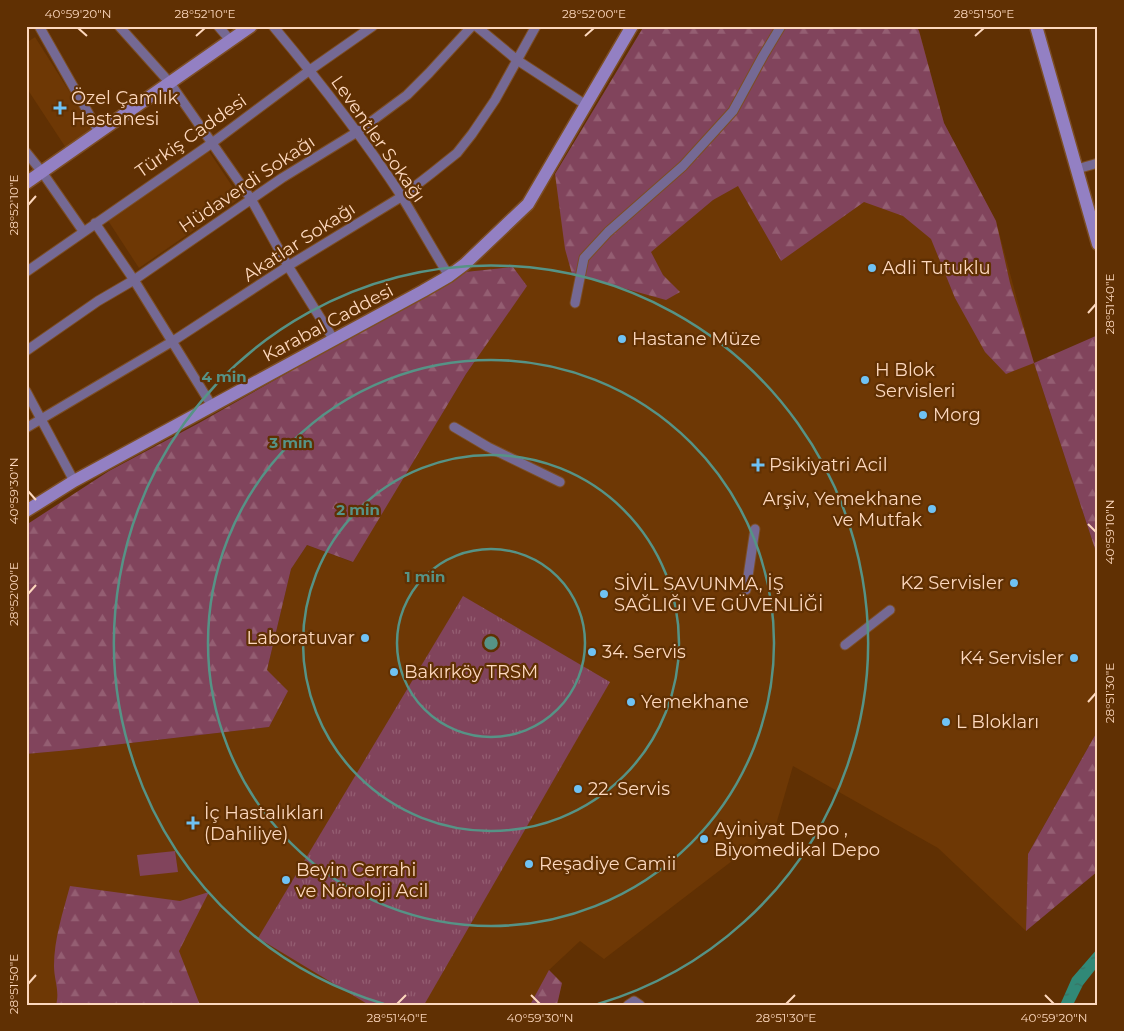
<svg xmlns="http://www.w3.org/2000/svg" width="1124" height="1031" viewBox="0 0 1124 1031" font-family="Montserrat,sans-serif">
<defs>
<pattern id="grass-tufts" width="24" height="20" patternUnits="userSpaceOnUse" patternTransform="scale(1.25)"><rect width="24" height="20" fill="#81445c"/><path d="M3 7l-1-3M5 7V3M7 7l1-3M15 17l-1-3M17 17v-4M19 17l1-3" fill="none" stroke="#945e72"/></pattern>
<pattern id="forest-firs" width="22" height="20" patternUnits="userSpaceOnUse" patternTransform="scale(1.25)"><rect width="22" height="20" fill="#81445c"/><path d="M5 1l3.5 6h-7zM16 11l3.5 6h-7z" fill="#945e72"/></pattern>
<pattern id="water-ripples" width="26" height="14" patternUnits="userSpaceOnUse" patternTransform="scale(1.25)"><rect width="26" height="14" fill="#318977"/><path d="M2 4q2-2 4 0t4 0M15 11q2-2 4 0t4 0" fill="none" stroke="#3a7061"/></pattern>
</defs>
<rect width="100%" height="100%" fill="#603003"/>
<path fill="#6e3805" d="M644,26H918L944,123L996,221L1034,363L1098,558V730L1028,854L1026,931L938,848L793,766L775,828L604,959L580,941L549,970L562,983L557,1005H26V754L70,750L269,727L267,670L291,569L307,545L352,562L466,374L526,286L513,267L465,272L515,223L555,174Z
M35,37L93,129L66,148L26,87V43Z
M208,150L240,198L139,268L107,219Z"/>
<path fill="url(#grass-tufts)" d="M463,596L610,682L424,1005H369L258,938Z"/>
<path fill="url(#forest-firs)" d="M644,26H916L919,31L944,123L996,221L1010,283L1034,363L1098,335V558L1034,363L1006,374L985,352L955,298L931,239L903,216L864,202L781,261L738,186L713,200L651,252L663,275L680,292L666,300L572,274L565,249L555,174Z
M513,267L527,286L466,374L353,562L307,545L291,569L267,670L288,691L269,727L70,750L26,754V525L109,471L199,423L465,272Z
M1098,730V871L1026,931L1028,854Z
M70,886L180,901L209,892L179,951L200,1005H56C60,991 54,980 54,966C54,939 63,912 70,886Z
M549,970L562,983L557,1005H530Z"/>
<path fill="#81445c" d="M175,851L178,872L140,876L137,855Z"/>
<path fill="url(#water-ripples)" d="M1098,948V966L1083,985L1073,1005H1060L1072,978Z"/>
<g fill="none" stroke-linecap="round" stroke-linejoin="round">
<defs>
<path id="street" d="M39,26L99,132
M119,26L170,83L251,199L288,266L334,340
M218,26L230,40
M273,26C319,81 363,137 402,197C418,223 433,250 449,276
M476,26L517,60L586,105
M26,152L42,172L83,231
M1077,169L1098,163
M95,223L134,280L212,406
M26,272L212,143L310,70L373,26
M575,303L584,258L608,232L683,166L733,111L763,56L781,26
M26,351L98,301L134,280L282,178L357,132L407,95L429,73L472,26
M26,391L74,481
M454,427L488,447L560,482
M26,428L173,341L288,266L401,197L432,173L457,153L472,134L495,100L536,26
M746,590L755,529
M845,645L890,610
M628,1005L634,1001L640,1005"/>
<path id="secondary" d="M1036,26L1098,244
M26,183L251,26
M26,511L74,481L423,291L449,276L465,264L528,204L632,26"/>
</defs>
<use href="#street" stroke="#7c4e25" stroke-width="11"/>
<use href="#secondary" stroke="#7c4e25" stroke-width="15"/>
<use href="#street" stroke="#756994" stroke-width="9"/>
<use href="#secondary" stroke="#9380c3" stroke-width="12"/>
</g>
<path fill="none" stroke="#fdd8be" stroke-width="2" d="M78,28L87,36M196,36L205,28M585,36L594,28M975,36L984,28M28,205L36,196M1088,313L1096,304M28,491L36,500M1088,524L1096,532M28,594L36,585M1088,702L1096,693M28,984L36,975M531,995L540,1004M1045,995L1054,1004M397,1004L406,995M786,1004L795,995"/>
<g fill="none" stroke="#569386" stroke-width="2.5">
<circle cx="491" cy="643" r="94"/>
<circle cx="491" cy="643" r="188"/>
<circle cx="491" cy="643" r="283"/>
<path d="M384 1004A377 377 0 1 1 598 1004"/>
</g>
<g fill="#6fc2f4" stroke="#603003" stroke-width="2">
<path d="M57.5 100.5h5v5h5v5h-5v5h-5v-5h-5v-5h5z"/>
<circle cx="872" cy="268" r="5"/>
<circle cx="622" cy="339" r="5"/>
<circle cx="865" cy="380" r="5"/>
<circle cx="923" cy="415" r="5"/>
<path d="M755.5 457.5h5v5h5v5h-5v5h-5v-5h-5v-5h5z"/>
<circle cx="932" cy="509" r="5"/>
<circle cx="1014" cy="583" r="5"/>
<circle cx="604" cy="594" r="5"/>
<circle cx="365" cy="638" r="5"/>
<circle cx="592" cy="652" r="5"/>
<circle cx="1074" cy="658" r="5"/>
<circle cx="394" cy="672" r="5"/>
<circle cx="631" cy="702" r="5"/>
<circle cx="946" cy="722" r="5"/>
<circle cx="578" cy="789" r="5"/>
<path d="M190.5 815.5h5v5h5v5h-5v5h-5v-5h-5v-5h5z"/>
<circle cx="704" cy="839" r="5"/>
<circle cx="529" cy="864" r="5"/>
<circle cx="286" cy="880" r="5"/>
</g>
<g text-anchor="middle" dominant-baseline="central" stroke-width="4.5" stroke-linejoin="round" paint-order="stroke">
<g font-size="18" fill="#fdd8be" stroke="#603003" text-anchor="start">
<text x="71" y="98">Özel Çamlık<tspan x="71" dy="21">Hastanesi</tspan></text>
<text x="882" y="268">Adli Tutuklu</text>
<text x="632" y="339">Hastane Müze</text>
<text x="875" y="370">H Blok<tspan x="875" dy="21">Servisleri</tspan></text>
<text x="933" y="415">Morg</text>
<text x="769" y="465">Psikiyatri Acil</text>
<text x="922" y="499" text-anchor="end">Arşiv, Yemekhane<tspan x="922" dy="21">ve Mutfak</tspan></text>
<text x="1004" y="583" text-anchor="end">K2 Servisler</text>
<text x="614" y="584">SİVİL SAVUNMA, İŞ<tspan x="614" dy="21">SAĞLIĞI VE GÜVENLİĞİ</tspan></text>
<text x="355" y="638" text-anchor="end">Laboratuvar</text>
<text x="602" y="652">34. Servis</text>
<text x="1064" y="658" text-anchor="end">K4 Servisler</text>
<text x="404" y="672">Bakırköy TRSM</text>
<text x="641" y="702">Yemekhane</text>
<text x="956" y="722">L Blokları</text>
<text x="588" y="789">22. Servis</text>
<text x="204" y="813">İç Hastalıkları<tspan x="204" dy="21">(Dahiliye)</tspan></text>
<text x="714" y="829">Ayiniyat Depo ,<tspan x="714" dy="21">Biyomedikal Depo</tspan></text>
<text x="539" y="864">Reşadiye Camii</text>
<text x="296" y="870">Beyin Cerrahi<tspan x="296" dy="21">ve Nöroloji Acil</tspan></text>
</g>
<g font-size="18" fill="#fdd8be" stroke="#603003">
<text transform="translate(191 136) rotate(-35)">Türkiş Caddesi</text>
<text transform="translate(378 139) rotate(55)">Leventler Sokağı</text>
<text transform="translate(247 184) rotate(-34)">Hüdaverdi Sokağı</text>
<text transform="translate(299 242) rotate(-33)">Akatlar Sokağı</text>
<text transform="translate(328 323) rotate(-28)">Karabal Caddesi</text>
</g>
</g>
<circle cx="491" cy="643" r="8" fill="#569386" stroke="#603003" stroke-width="2.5"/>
<g font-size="15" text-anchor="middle" font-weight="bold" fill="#569386" stroke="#603003" stroke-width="4.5" stroke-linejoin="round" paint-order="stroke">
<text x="224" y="382">4 min</text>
<text x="291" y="448">3 min</text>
<text x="358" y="515">2 min</text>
<text x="425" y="582">1 min</text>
</g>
<rect width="1124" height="1031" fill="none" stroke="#603003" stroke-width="55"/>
<rect x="28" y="28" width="1068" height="976" fill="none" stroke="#fdd8be" stroke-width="2"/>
<g font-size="12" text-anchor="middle" fill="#fdd8be">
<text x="78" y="18">40°59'20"N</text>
<text x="205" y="18">28°52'10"E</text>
<text x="594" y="18">28°52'00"E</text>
<text x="984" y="18">28°51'50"E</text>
<text transform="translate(14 205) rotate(-90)" y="4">28°52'10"E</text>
<text transform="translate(1110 304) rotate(-90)" y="4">28°51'40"E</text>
<text transform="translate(14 491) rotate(-90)" y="4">40°59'30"N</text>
<text transform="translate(1110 532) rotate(-90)" y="4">40°59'10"N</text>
<text transform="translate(14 594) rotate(-90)" y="4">28°52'00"E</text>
<text transform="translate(1110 693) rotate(-90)" y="4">28°51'30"E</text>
<text transform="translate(14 984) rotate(-90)" y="4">28°51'50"E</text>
<text x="397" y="1022">28°51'40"E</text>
<text x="540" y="1022">40°59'30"N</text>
<text x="786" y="1022">28°51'30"E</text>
<text x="1054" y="1022">40°59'20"N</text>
</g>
</svg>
